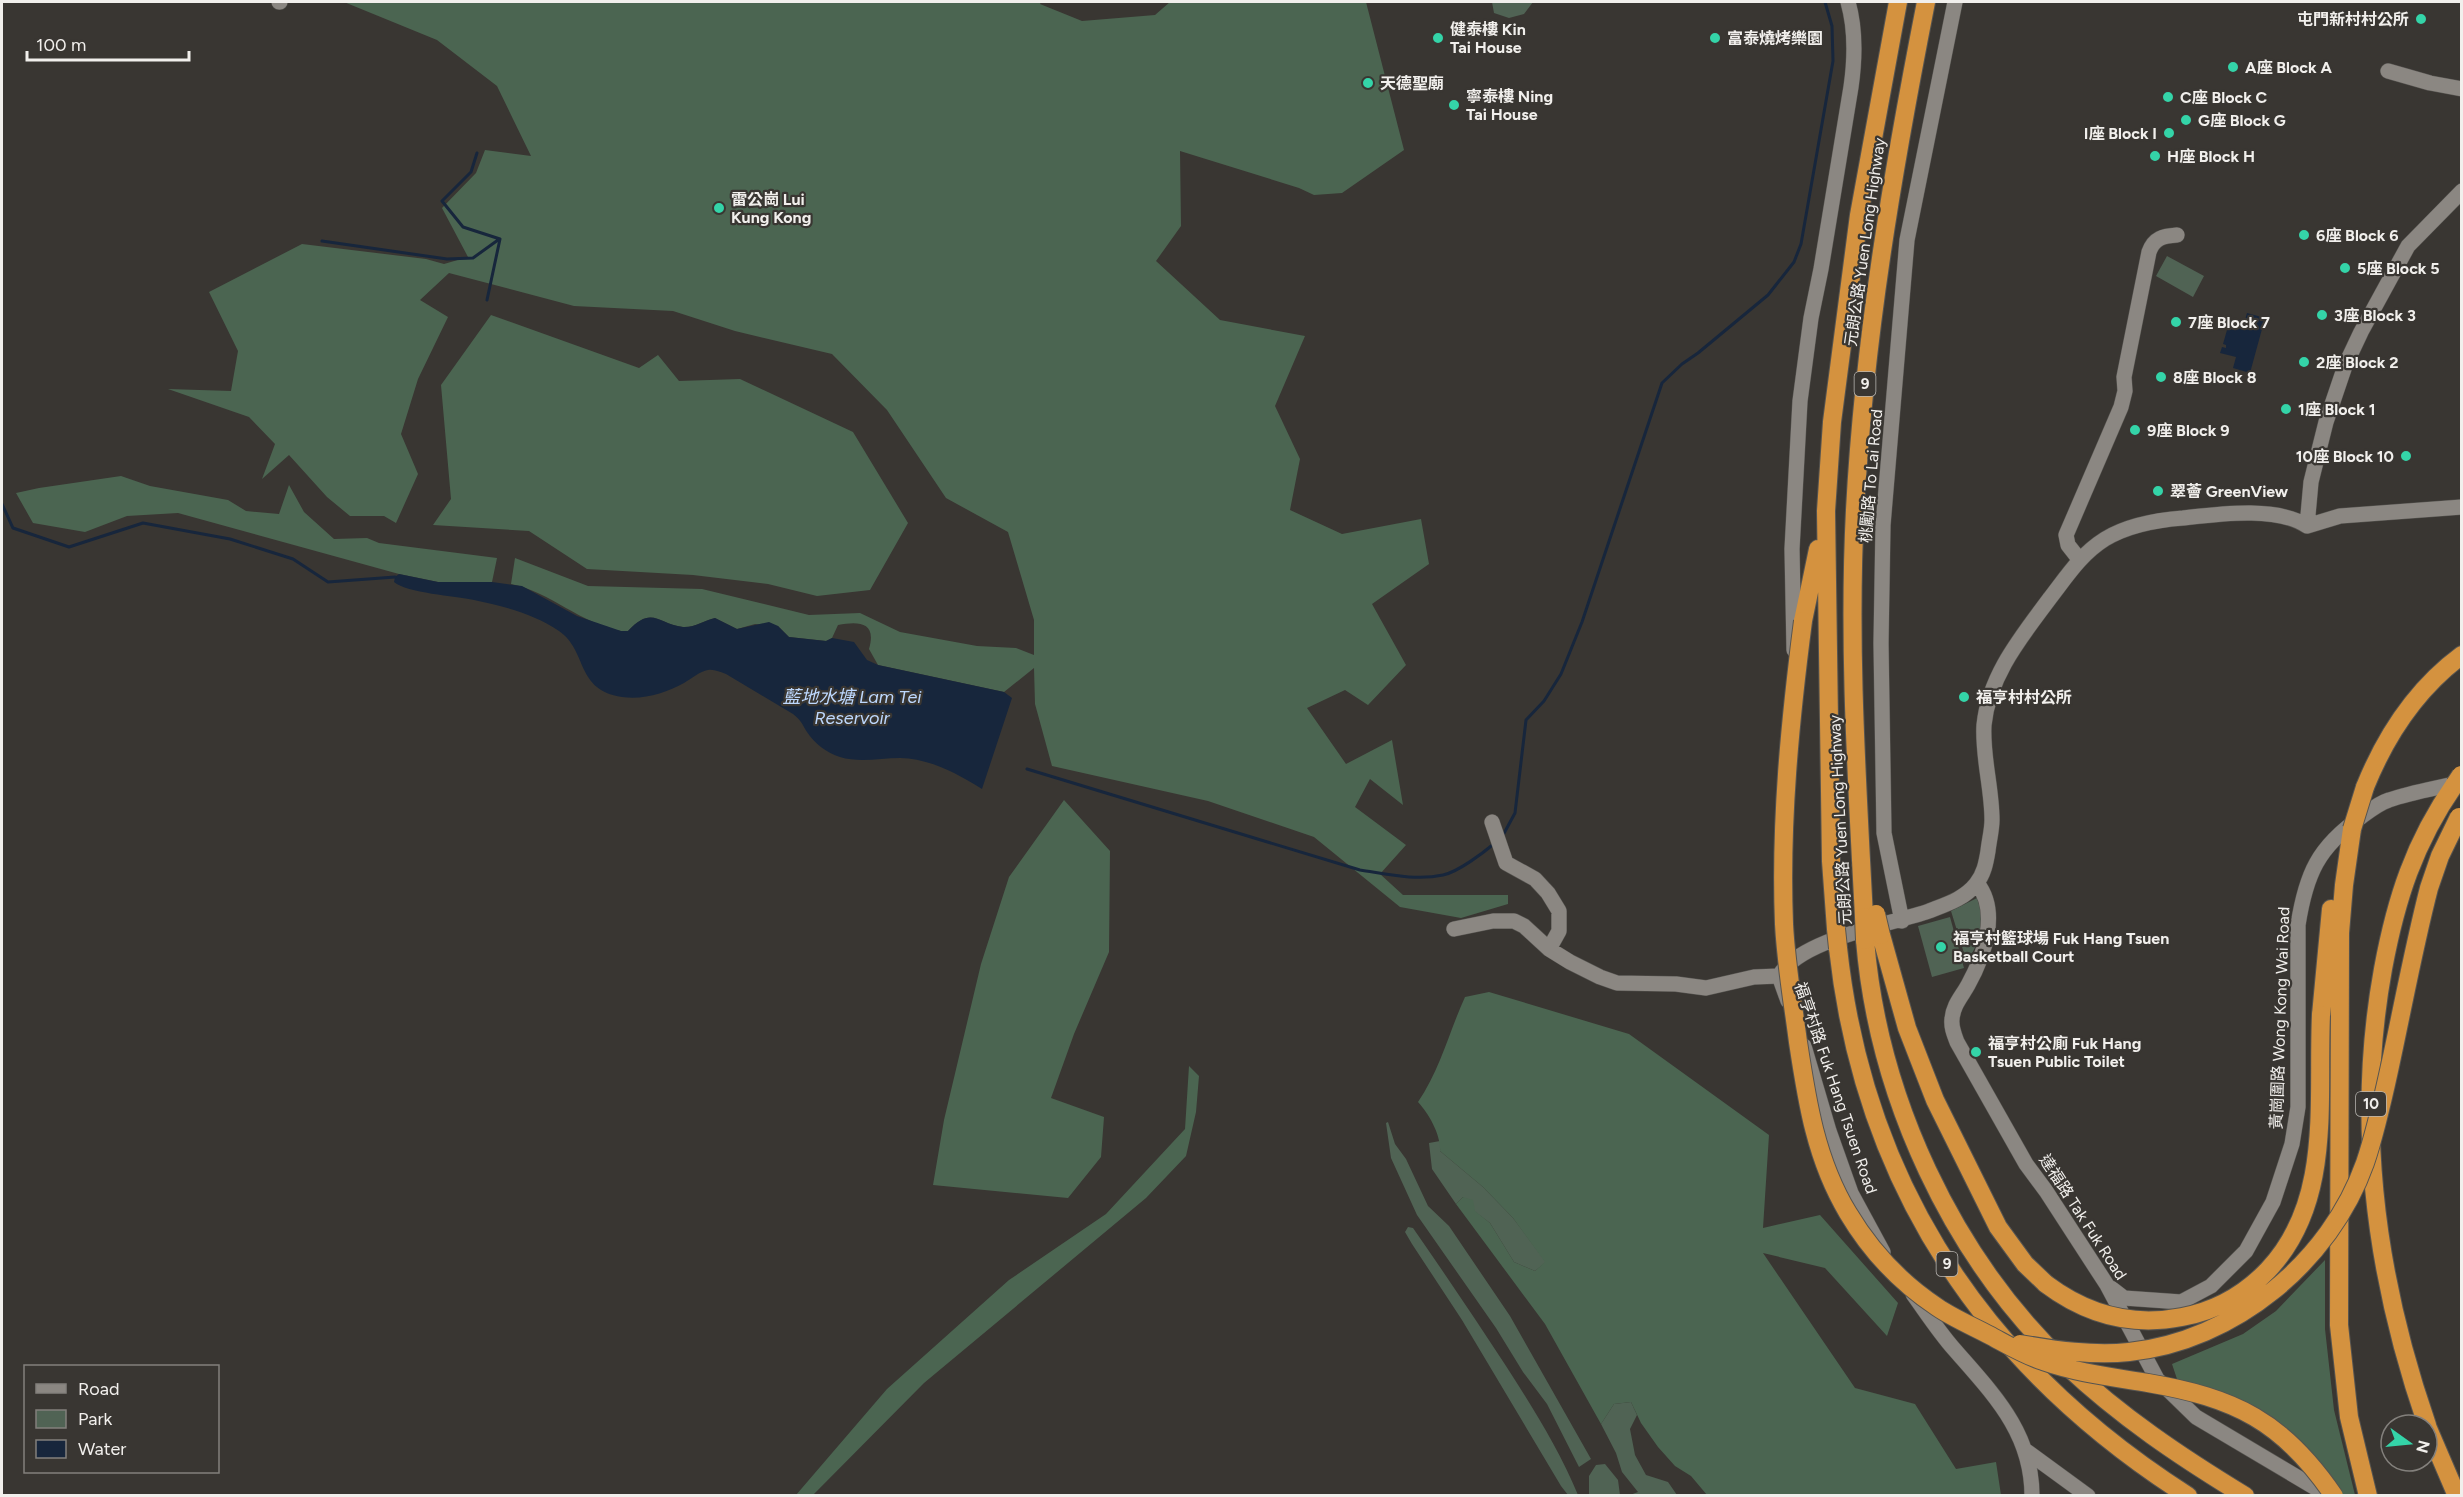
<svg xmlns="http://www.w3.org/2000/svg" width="2463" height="1497" viewBox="0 0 2463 1497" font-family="Figtree,'Noto Sans TC',sans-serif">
<rect width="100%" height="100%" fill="#393632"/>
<path fill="#506354" d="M1492,2H1533L1524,14L1509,18L1494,13Z
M2167,256L2204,276L2193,297L2156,276Z
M1977,898C1987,928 1981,936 1967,963L1951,911Z
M1950,917L1964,968L1932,977L1918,926Z
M1388,1122L1395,1144L1406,1159L1428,1206L1449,1226L1510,1316L1591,1459L1579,1467L1547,1404L1523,1372L1496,1328L1417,1215L1391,1158L1386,1123Z
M1440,1141V1151L1483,1187L1513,1218L1546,1262L1535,1271L1514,1262L1490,1223L1474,1211L1463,1197L1456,1204L1432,1169L1429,1143Z
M1408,1227L1413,1228C1445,1274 1476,1320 1506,1366C1533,1408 1559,1449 1578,1495H1568L1561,1486L1462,1320L1412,1244L1405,1232Z
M1631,1402L1637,1415L1630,1429L1635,1455L1646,1475L1668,1482L1677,1495H1630L1638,1492L1622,1472L1616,1453L1601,1424L1614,1404Z
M1605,1464L1618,1480L1620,1495H1589V1476L1596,1465Z"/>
<path fill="#4b6551" d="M344,2H1041L1040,4L1082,21L1155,15L1170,2H1366L1404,150L1342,193L1314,195L1299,188L1180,151L1181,226L1156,261L1220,320L1305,336L1275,406L1300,459L1290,510L1342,534L1421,519L1429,564L1372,604L1406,665L1368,705L1345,690L1307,708L1346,764L1392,740L1403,805L1370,779L1355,807L1406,845L1380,874L1403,895H1508V904L1461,918L1400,907L1314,837L1208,801L1052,766L1035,704L1034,668L1004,692L878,665L869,649C877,622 859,621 838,625L832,638L826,641L789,637L778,626L755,624L737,629L715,618C705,620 694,628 683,627C657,624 653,605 628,631H621C581,624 551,592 511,584L515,558L588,586L702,589L809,615L860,613L900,632L977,646L1016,648L1034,655V620L1008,532L946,498L887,410L832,354L735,331L673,311L574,306L449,273L420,300L448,317L418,379L401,434L418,474L396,523L384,516H350L327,497L289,455L262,479L275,444L249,417L168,389L231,391L238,351L209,292L302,244L426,259L444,264L468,257L442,208L476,173L485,150L531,156L497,86L437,40Z
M491,315L639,368L658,355L679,381L740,379L853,432L908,523L870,590L817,596L768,584L693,575L587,569L529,531L433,525L451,499L441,385Z
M121,476L150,486L228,500L246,511L279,514L289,485L304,512L334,539L367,538L379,543L497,558L492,582H438L399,574L178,513L127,516L85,532L33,523L16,493L39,488Z
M1064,800L1110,851L1109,952L1074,1034L1051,1098L1104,1117L1101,1157L1068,1198L933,1185L944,1120L981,964L1009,877Z
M1489,992L1629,1034L1769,1135L1763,1228L1820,1215L1898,1303L1887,1336L1825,1268L1763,1253L1855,1388L1915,1404L1956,1469L1996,1462L2001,1495H1707L1691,1476L1675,1466L1658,1447L1641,1423L1631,1402L1614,1404L1601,1424L1545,1324L1456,1204L1463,1197L1473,1200L1475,1211L1490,1223L1514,1262L1535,1271L1545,1262L1513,1218L1483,1187L1440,1151C1441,1135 1429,1114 1418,1102C1440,1070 1449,1032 1465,997Z
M1189,1066L1199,1076L1196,1112L1186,1156L1146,1198L924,1383L813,1495H796L887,1389L1009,1280L1106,1214L1185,1129Z
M2325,1260V1329L2334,1410L2355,1495L2340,1494C2298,1425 2254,1400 2177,1379L2172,1364L2243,1334L2276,1311Z"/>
<path fill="#17263c" d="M2247,313L2265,318L2250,373L2233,368L2236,357L2220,353L2222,347L2226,348V345L2223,344L2227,330H2230L2231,327L2227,326L2229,319L2244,323Z
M399,574L438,582H492L522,586L577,616L621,631H628C652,605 658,624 683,627C694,628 705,620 715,618L737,629L769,622L778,626L789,637L826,641L832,638L854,642L867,660L878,665L1004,692L1012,698L982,789C956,773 931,759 900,758C881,758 859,763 840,757C827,753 814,743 807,732C802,724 801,720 793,714L726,674C720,672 714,669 708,670C700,671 691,679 684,683C666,693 644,700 622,697C575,690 588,651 559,631C534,614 503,606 474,600C455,596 407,593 394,582L395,577Z"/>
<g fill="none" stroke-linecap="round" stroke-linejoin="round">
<path stroke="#17263c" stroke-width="3" d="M477,153L471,172L442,201L463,227L500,239L487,300
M322,241L447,259L473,258L498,240
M2,504L13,528L69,547L143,523L230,539L293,559L328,582L395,577
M1027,769L1360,870C1387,874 1416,881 1443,875C1458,872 1483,853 1495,843
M1502,837L1515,813L1526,720L1544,701L1561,674L1582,622L1662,383L1682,364L1698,353L1768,295L1794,262L1801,244L1833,61L1832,26L1825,2"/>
<defs>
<path id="minor" d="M279,2H280
M2388,71L2430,83L2462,89
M2307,526L2311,482L2326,422L2345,366L2361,332L2408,246L2462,191
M2307,526L2340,516L2462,507
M2079,559L2068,545L2066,535L2121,407L2125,391L2124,377L2149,252C2154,238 2163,236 2177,235
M1794,650L1792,549L1800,401L1811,318L1821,269L1851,87C1855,59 1856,30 1848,2
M1492,822L1506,863L1535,879L1548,893L1559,911V931L1549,949
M1977,883C2000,912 1984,956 1968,985C1962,996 1953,1005 1952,1019C1951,1027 1954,1034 1957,1042L2026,1164L2046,1191L2107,1285L2157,1379L2196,1417L2329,1496
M1902,921L1884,833L1881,643L1883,525L1907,240L1955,2
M1454,929L1493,921H1514L1524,926L1549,949L1570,962L1600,977L1617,983L1676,984L1706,988L1754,977L1779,976
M1788,1001L1779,976C1800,939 1889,925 1929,911C1947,904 1964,899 1976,884C1984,874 1986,863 1988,851C1989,841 1992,830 1992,820C1992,788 1982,756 1984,725C1989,675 2022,636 2050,598C2067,576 2081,554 2105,539C2128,525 2157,520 2183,518C2219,514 2277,506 2307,526
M1804,1046L1829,1131L1851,1193L1883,1252
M2111,1288L2124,1298L2181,1302L2211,1286L2246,1251L2273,1202L2292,1144L2298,1107V925C2306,874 2318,847 2361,817C2369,811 2379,803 2389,800C2412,792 2438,788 2462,782
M1913,1294C1926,1312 1939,1332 1954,1349C1993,1394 2032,1432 2032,1496
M2025,1450L2088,1496"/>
<path id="highway" d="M1803,621L1818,549
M2365,787C2386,735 2416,689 2462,655
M2352,829L2344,885L2340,933L2339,1325L2349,1417L2368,1496
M1864,917C1857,781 1848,646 1855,510C1864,338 1893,170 1926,2
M1836,929L1831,861L1826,511L1832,422L1859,215L1898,2
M1881,935L1907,1028L1935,1100L1998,1227L2025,1264L2046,1284
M1865,940C1878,1097 1952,1257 2066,1365C2121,1417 2181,1457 2245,1496
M1838,948C1864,1187 1987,1368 2188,1496
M2321,1015L2331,909
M2427,1425C2376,1278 2355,1123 2383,969C2396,899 2414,843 2455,784
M2427,1426L2457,1496"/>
</defs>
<use href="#minor" stroke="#565450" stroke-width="16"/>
<use href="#highway" stroke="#565450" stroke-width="20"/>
<use href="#minor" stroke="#8b8782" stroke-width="15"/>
<use href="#highway" stroke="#d4923f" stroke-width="18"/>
<defs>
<path id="highway-bridge" d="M1803,621C1790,721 1780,823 1784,924C1786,964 1793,1003 1798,1042C1807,1102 1816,1160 1848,1213C1870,1250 1901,1283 1937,1307C1953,1318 1972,1326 1989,1335C2006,1344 2024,1355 2043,1361C2077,1373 2112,1377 2148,1383C2235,1398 2283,1421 2334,1496
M2455,784L2461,775
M2352,829L2365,787
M1876,914L1881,935
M1864,917L1865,940
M1836,929L1838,948
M2046,1284C2086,1314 2132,1327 2182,1317C2215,1311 2245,1294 2268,1270C2333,1201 2317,1102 2321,1015
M2020,1344C2055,1350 2093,1356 2129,1352C2234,1341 2330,1262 2365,1163C2376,1131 2383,1098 2390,1066C2403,1006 2414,946 2429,888L2440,856L2459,817"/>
</defs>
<use href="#highway-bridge" stroke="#565450" stroke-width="20" stroke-linecap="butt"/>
<use href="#highway-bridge" stroke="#d4923f" stroke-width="18"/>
</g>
<g fill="#34d4a8" stroke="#393632" stroke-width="2">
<circle cx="2421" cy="19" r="6"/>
<circle cx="1438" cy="38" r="6"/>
<circle cx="1715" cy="38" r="6"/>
<circle cx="2233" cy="67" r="6"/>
<circle cx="1368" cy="83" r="6"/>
<circle cx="2168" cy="97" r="6"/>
<circle cx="1454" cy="105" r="6"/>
<circle cx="2186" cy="120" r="6"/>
<circle cx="2169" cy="133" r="6"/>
<circle cx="2155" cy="156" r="6"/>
<circle cx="719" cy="208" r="6"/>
<circle cx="2304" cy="235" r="6"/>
<circle cx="2345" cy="268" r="6"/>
<circle cx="2322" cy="315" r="6"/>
<circle cx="2176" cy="322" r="6"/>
<circle cx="2304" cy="362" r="6"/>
<circle cx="2161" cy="377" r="6"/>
<circle cx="2286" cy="409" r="6"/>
<circle cx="2135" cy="430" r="6"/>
<circle cx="2406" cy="456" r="6"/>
<circle cx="2158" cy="491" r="6"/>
<circle cx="1964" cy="697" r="6"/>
<circle cx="1941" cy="947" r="6"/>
<circle cx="1976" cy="1052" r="6"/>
</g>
<g text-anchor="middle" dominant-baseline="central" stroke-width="4.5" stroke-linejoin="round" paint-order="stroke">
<g fill="#393632" stroke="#bab8b4" stroke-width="1.5">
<rect x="1854.5" y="372" width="21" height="24" rx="4.5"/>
<rect x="2356" y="1092" width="30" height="24" rx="4.5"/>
<rect x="1936.5" y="1252" width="21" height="24" rx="4.5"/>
</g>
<g font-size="15" font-weight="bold" fill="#f1efec">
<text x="1865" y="384">9</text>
<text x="2371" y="1104">10</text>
<text x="1947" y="1264">9</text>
</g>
<g font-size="16" font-weight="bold" fill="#f1efec" stroke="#393632" text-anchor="start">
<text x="2409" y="19" text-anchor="end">屯門新村村公所</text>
<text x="1450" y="29">健泰樓 Kin<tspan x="1450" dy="18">Tai House</tspan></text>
<text x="1727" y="38">富泰燒烤樂園</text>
<text x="2245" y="67">A座 Block A</text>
<text x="1380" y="83">天德聖廟</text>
<text x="1466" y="96">寧泰樓 Ning<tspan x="1466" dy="18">Tai House</tspan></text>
<text x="2180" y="97">C座 Block C</text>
<text x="2198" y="120">G座 Block G</text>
<text x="2157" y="133" text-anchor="end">I座 Block I</text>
<text x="2167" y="156">H座 Block H</text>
<text x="731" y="199">雷公崗 Lui<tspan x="731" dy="18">Kung Kong</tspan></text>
<text x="2316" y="235">6座 Block 6</text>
<text x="2357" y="268">5座 Block 5</text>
<text x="2334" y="315">3座 Block 3</text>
<text x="2188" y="322">7座 Block 7</text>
<text x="2316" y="362">2座 Block 2</text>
<text x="2173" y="377">8座 Block 8</text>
<text x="2298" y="409">1座 Block 1</text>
<text x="2147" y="430">9座 Block 9</text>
<text x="2394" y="456" text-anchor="end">10座 Block 10</text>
<text x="2170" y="491">翠薈 GreenView</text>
<text x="1976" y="697">福亨村村公所</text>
<text x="1953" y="938">福亨村籃球場 Fuk Hang Tsuen<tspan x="1953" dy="18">Basketball Court</tspan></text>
<text x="1988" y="1043">福亨村公廁 Fuk Hang<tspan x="1988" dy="18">Tsuen Public Toilet</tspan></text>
</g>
<g font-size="16" fill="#f1efec" stroke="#393632">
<text transform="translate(1865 242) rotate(-82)">元朗公路 Yuen Long Highway</text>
<text transform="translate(1871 476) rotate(-85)">桃勵路 To Lai Road</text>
<text transform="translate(1840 820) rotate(-93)">元朗公路 Yuen Long Highway</text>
<text transform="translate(2280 1018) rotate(-88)">黃崗圍路 Wong Kong Wai Road</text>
<text transform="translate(1836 1088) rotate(71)">福亨村路 Fuk Hang Tsuen Road</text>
<text transform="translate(2083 1217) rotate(57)">達福路 Tak Fuk Road</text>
</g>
<g font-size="18" font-style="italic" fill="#bdd8fe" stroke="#393632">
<text x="852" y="697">藍地水塘 Lam Tei<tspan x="852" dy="21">Reservoir</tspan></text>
</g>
</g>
<rect width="2463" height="1497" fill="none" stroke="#f1efec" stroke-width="6"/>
<rect x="24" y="1365" width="195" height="108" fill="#393632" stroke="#83807c" stroke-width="1.5"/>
<rect x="36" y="1384" width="30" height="9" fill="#8b8782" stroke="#83807c" stroke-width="1.5"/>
<text x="78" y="1395" font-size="18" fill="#f1efec">Road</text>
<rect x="36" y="1410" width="30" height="18" fill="#506354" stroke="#83807c" stroke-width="1.5"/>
<text x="78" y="1425" font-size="18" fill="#f1efec">Park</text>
<rect x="36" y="1440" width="30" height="18" fill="#17263c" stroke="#83807c" stroke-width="1.5"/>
<text x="78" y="1455" font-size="18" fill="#f1efec">Water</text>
<g transform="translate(2409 1443) rotate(105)"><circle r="28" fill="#393632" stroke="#83807c" stroke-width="1.5"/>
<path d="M0-4.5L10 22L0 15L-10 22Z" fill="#34d4a8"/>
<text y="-9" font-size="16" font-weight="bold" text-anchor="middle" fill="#f1efec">N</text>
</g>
<path d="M27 51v9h162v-9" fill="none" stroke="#f1efec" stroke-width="3"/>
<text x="36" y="51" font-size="18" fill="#f1efec" stroke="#393632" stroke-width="4.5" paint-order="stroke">100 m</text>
</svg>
